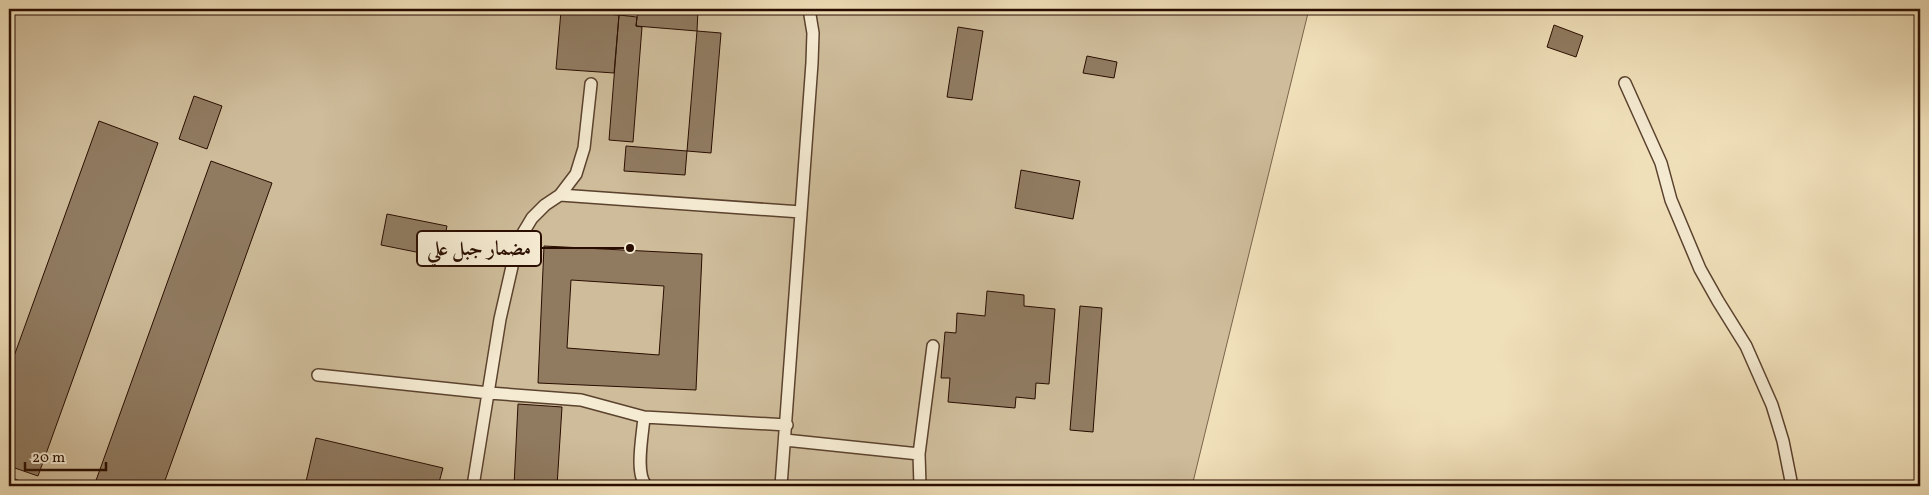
<svg xmlns="http://www.w3.org/2000/svg" width="1929" height="495" viewBox="0 0 1929 495" font-family="Vollkorn,Amiri,serif">
<rect width="100%" height="100%" fill="#f0e0ba"/>
<filter id="stains"><feTurbulence type="fractalNoise" baseFrequency=".004" numOctaves="4"/><feColorMatrix values="0 0 0 0 .2 0 0 0 0 .09 0 0 0 0 .02 0 0 0 .5 -.17"/></filter>
<radialGradient id="worn" r=".72"><stop offset=".6" stop-color="#630" stop-opacity="0"/><stop offset="1" stop-color="#630" stop-opacity=".3"/></radialGradient>
<path fill="#cebc9a" stroke="#7c644d" d="M9,9H1309L1192,486H9Z"/>
<path fill="#907b61" stroke="#290d00" fill-rule="evenodd" d="M638,9L698,10L697,31L636,26Z
M561,11L619,15L614,73L556,69Z
M619,15L637,17L636,26L642,27L633,142L609,140Z
M1554,25L1583,36L1576,57L1547,47Z
M958,27L983,31L972,100L947,97Z
M697,31L721,33L711,153L687,151Z
M1087,56L1117,62L1114,78L1083,73Z
M194,96L222,106L207,149L179,139Z
M99,121L158,143L38,476L9,466V370Z
M626,146L687,151L685,175L624,171Z
M211,161L272,183L163,486H94Z
M1021,170L1080,181L1073,219L1015,208Z
M387,214L447,226L441,257L381,245Z
M544,246L702,254L696,390L538,383ZM571,280L664,286L659,355L567,348Z
M987,291L1024,295V306L1055,309L1049,384L1036,383L1035,399L1016,397L1015,408L948,402L950,378H941L945,332L956,333L957,313L985,316Z
M1080,306L1102,308L1093,432L1070,430Z
M518,404L562,407L557,486H514Z
M316,438L443,468L438,486H305Z
M487,481L509,483L508,486H487Z
M557,483L588,485V486H557Z"/>
<g fill="none" stroke-linecap="round" stroke-linejoin="round">
<defs>
<path id="lane" d="M1625,83L1661,163L1671,200L1700,269L1718,301L1746,346L1772,405L1783,441L1792,486
M560,195L801,212
M318,375L489,393L581,400L644,417L787,425
M644,417C643,433 634,476 647,486
M785,440L919,454
M9,484L15,486
M473,486L500,319L516,249L523,233L532,218L545,205L560,195L576,174L584,148L591,84
M781,486L812,63L813,33L809,9
M920,486L919,454L933,346"/>
</defs>
<use href="#lane" stroke="#5b422e" stroke-width="14"/>
<use href="#lane" stroke="#f5ebd2" stroke-width="11"/>
</g>
<path fill="none" stroke="#290d00" stroke-width="2" d="M630 248L541 248"/>
<circle fill="#290d00" stroke="#f5ebd2" stroke-width="2" cx="630" cy="248" r="5"/>
<rect fill="#f5ebd2" stroke="#290d00" stroke-width="2" x="417" y="231" width="124" height="35" rx="5"/>
<g font-size="20" text-anchor="middle" font-weight="bold" fill="#290d00">
<text x="479" y="255">مضمار جبل علي</text>
</g>
<rect width="1929" height="495" fill="none" stroke="#f0e0ba" stroke-width="30"/>
<rect x="10" y="10" width="1909" height="475" fill="none" stroke="#290d00" stroke-width="2.5"/>
<rect x="15" y="15" width="1899" height="465" fill="none" stroke="#290d00"/>
<path d="M25 462v8h81v-8" fill="none" stroke="#290d00" stroke-width="2.5"/>
<text x="32" y="462" font-size="15" fill="#290d00" stroke="#f5ebd2" stroke-width="4" paint-order="stroke">20 m</text>
<rect width="100%" height="100%" filter="url(#stains)"/>
<rect width="100%" height="100%" fill="url(#worn)"/>
</svg>
